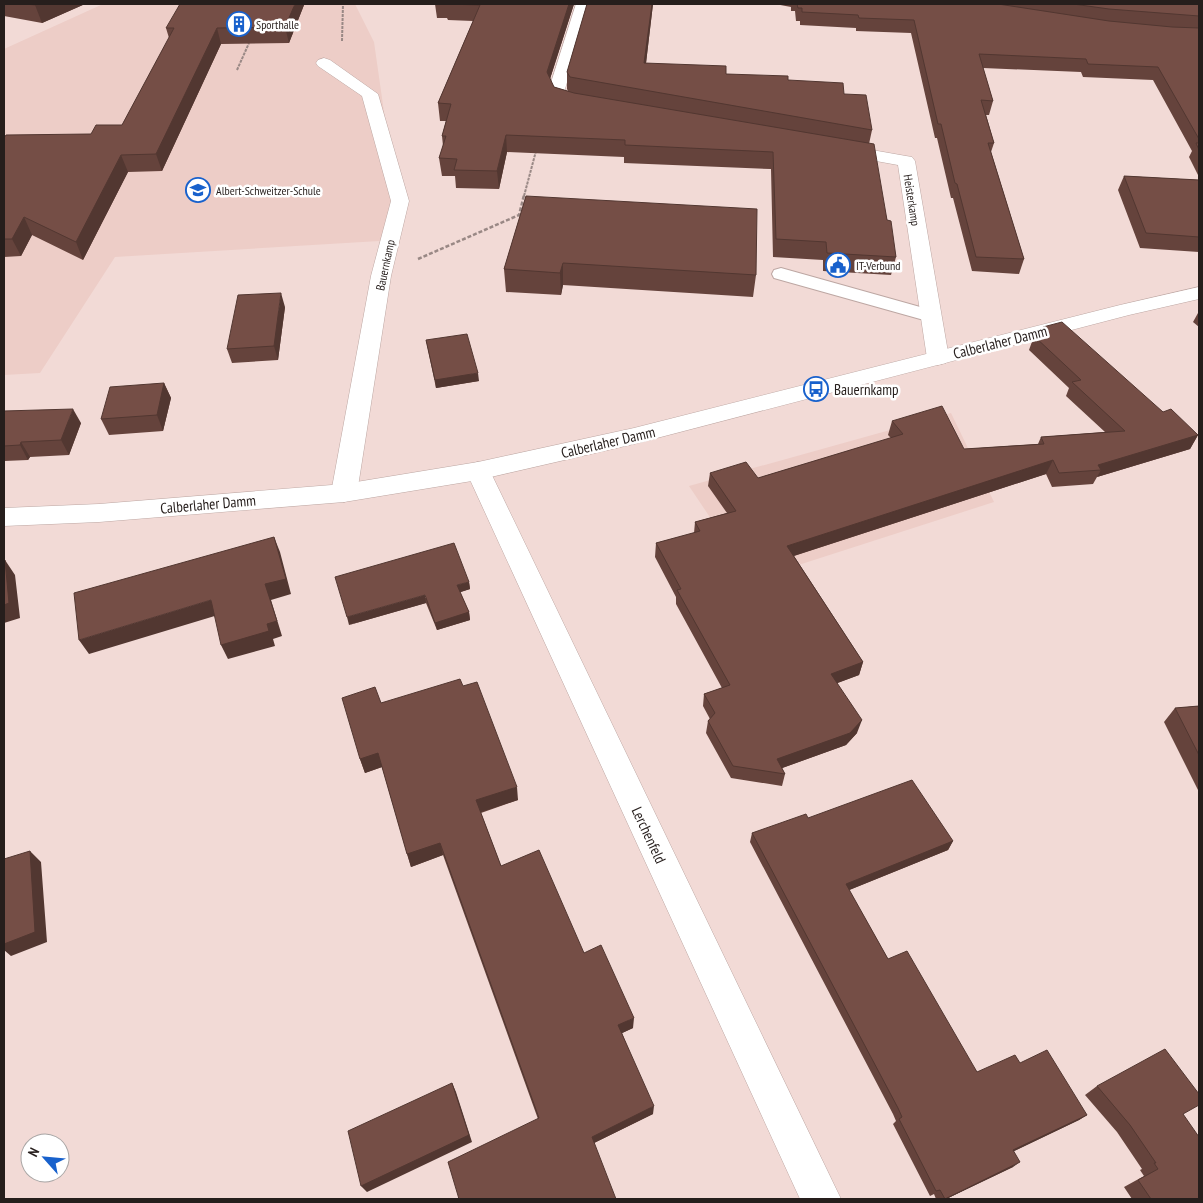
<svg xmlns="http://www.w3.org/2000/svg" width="1203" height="1203" viewBox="0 0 1203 1203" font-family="'PT Sans Narrow',sans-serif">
<rect width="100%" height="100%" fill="#f2dad6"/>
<path fill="#edcdc7" d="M103,4H355L374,42L388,140L396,240L115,257L40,373L4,375V49Z
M951,413L994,502L752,580L689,486Z"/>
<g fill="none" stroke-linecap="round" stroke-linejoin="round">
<defs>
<path id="service" d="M781,268L938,312L941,316L938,320L931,322L774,278L772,274L774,270Z"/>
<path id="minor" d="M576,4H590L565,89L569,96L593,101L595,105L593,109L587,110L556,103L549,89Z
M324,58L330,60L378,94L409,201L391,276L357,493L353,499L344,502L335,499L331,493L371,276L391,201L362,96L318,66L316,63L318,60Z
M838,144L906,156L912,157L915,161L949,358L946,363L938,365L930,363L927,358L898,165L832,153L829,149L832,145Z
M478,462L487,465L490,471L841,1199H800L466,471L469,465Z"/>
<path id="tertiary" d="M1199,287V299L1129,315L634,444L478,480L344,502L99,522L4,526V508L99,504L344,484L478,462L634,428L1120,305Z"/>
</defs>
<use href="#service" stroke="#bda7a3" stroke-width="2"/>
<use href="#minor" stroke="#bda7a3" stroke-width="1"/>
<use href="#tertiary" stroke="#bda7a3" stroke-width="1"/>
<path stroke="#998885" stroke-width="2" stroke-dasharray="3 1" stroke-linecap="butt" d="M342,41L343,4
M237,70L249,43
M524,196L536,151"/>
<path stroke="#998885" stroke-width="2.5" stroke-dasharray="4 2" stroke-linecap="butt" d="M418,259L519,215L524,195"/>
<use href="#service" fill="#fff" fill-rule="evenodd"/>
<use href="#minor" fill="#fff" fill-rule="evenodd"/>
<use href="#tertiary" fill="#fff" fill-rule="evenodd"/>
</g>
<path fill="#65433c" d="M4,4H85L42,23L4,16Z
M435,4H574L550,79L554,87L568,91L567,89V72L587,4H653L646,63L726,74L788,80L844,94L872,130L869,144L896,257L891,275L823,271V260L773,257L771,169L624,163V157L507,152L499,189L456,188L455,176H442L439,158L443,146L442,136L446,121H440L438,103L473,21L448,20L447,18H437Z
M775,4H1199V177L1189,157L1192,151L1153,80L1083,77L1081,72L983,68L993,101L989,115H986L994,143L991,152L1024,259L1019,274L972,271L953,198H951L937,138H935L911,33L856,31V28L800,25V21H796L795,11H791V7Z
M304,5L289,43L221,44L162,171L128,172L83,260L32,235L21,256L4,257V138L91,134L122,125L169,38L166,28Z
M1124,176L1199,180V252L1140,248L1118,190Z
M526,196L756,275L753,297L563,285L561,295L506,292L504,269Z
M285,307L278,360L232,363L227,349Z
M1198,313H1199V327L1193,322Z
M1034,336L1163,412L1198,435L1190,449L1097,477L1093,484L1052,487L1046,474L794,556L863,662L859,675L837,683L857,733L846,745L782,768L785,774L782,786L731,778L706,733L708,721L710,719L703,706L704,694L722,688L676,604V597L655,557L656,543L694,533L695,522L727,513L708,486L710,473L758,478L891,438L888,435L892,421L964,449L1038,444L1041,437L1105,432L1066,396L1069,388L1029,350Z
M426,340L479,381L436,388Z
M164,383L171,398L163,431L109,435L101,419Z
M4,411L81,423L69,455L30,457L28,460L4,461Z
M469,582L470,589L460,592L469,612L470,620L437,630L426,603L349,625Z
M463,686L518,800L481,813L501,866L584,953L633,1028L622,1033L653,1114L594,1143L538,1119L443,855L411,867L382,767L365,773L360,759L381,703Z
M1199,706V792L1164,722L1175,708Z
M808,818L953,841L948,850L849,890L888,959L977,1072L1020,1063L1087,1115L1079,1120L1014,1151L1013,1167L946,1199H936L934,1194L930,1196L893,1124L896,1121L893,1114L750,842L752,833Z
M1097,1086L1183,1114L1199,1199H1132L1124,1187L1144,1176L1140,1170L1142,1169L1117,1132L1085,1095Z"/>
<path fill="#523731" d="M39,4H85L42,23L35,5Z
M295,4H304V5L289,43L285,27Z
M569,4H574L547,88V72Z
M652,4H653L644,80V63Z
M217,28L221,44L162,171L156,154Z
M506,135L507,152L499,189L497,171Z
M121,155L128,172L83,260L76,242Z
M24,217L32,235L21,256L12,239Z
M563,263V285L561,295L560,273Z
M281,293L285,307L278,360L274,346Z
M478,373L479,381L436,388L435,380Z
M164,383L171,398L163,431L157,415Z
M73,409L81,423L69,455L61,440Z
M1198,435L1190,449L1097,477L1101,470L1098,465Z
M21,442L30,457L28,460L20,445Z
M1053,460L1046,474L784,559L787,546Z
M274,537L280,552L291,594L271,600L282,636L273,639L275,646L228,659L221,645L267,624L265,584Z
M5,560L15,575L20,618L4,623Z
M469,582L470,589L458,593L457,585Z
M425,595L426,603L349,625L347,617Z
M211,600L218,615L89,654L79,640Z
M469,612L470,620L437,630L435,623Z
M863,662L859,675L827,687L831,674Z
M862,720L857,733L846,745L774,771L777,759Z
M378,753L382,767L365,773L360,759Z
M517,787L518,800L478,813L476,800Z
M953,841L948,850L842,893L846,884Z
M440,843L443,855L411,867L407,854Z
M30,851L41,862L47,942L11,956L4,950V944Z
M634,1018L633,1028L618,1035V1025Z
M452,1083L456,1092L472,1142L367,1192L361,1186Z
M654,1106L653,1114L592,1144V1137Z
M1087,1115L1079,1120L1006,1155L1013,1150Z
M1020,1162L1013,1167L946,1199H944Z"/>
<path fill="#754e46" stroke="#523731" d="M25,4H39L35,5Z
M180,4H295L285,27L217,28L156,154L121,155L76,242L24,217L12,239H4V138L6,135L91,134L96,125H122L174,28H166Z
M446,4H569L547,72L554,87L574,93L874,144L887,220L891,221L896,257L827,253L826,242L776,239L773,152L625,145V140L506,135L497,171L454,170L457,159L439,158L446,136H442L451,104L438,103L480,5Z
M587,4H652L644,63L726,66V74L788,76V80L843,83L844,94L866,95L872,130L570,77L567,72Z
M797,4H998L1109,21L1172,27L1199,28V139L1158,67L1088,64L1086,59L979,54L993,101L981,100L994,143H988L1024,259L976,257L957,184L955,183L941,124H938L914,20L859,18L858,15L802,12V8H798Z
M1073,4H1199V16L1109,9Z
M1196,143H1199V150Z
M1124,176L1199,180V237L1146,233Z
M526,196L757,209L756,275L563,263L560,273L504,269Z
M281,293L274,346L227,349L238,295Z
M1062,322L1163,412L1171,409L1198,435L1098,465L1101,470L1059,473L1053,460L787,546L863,662L831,674L862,720L850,733L777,759L785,774L733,766L708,721L715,713L704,694L730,685L677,590L681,589L656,543L700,531L695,522L736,511L710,473L746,462L758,478L903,434L892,421L942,406L964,449L1044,444L1041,437L1125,431L1072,382L1081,380L1034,336L1043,327Z
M467,334L478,373L435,380L426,340Z
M164,383L157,415L101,419L110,387Z
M73,409L61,440L21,442L20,445L4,446V411Z
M274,537L286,579L265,584L277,621L267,624L269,631L221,645L211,600L79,640L74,593Z
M454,543L469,582L457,585L469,612L435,623L425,595L347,617L335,577Z
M4,560H5L9,603L4,605Z
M460,679L463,686L477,682L517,787L476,800L501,866L539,850L584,953L601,945L634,1018L618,1025L654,1106L592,1137L616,1199H459L448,1162L539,1118L440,843L407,854L378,753L360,759L342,698L375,687L381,703Z
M1199,706V755L1175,708Z
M912,780L953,841L846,884L888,959L907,951L977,1072L1015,1055L1020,1063L1047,1050L1087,1115L1013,1150L1020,1162L945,1199L940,1190L936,1191L899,1119L902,1117L898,1108L752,833L806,814L808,818Z
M30,851L35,932L4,944V859Z
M1165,1049L1199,1094V1105L1183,1114L1199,1137V1199H1151L1138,1180L1158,1169L1154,1163H1156L1130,1125L1097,1086Z
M452,1083L469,1135L361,1186L348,1131Z"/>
<defs>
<symbol id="building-ring" viewBox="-11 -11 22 22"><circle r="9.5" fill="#fff" stroke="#1861cc" stroke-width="1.5"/><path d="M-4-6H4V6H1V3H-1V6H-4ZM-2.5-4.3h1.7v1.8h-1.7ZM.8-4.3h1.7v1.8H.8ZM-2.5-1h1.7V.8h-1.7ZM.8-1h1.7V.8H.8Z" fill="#1861cc"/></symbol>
<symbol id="school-ring" viewBox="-11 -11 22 22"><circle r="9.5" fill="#fff" stroke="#1861cc" stroke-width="1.5"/><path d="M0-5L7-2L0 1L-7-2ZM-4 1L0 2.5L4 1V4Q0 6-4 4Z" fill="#1861cc"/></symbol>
<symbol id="civic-ring" viewBox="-11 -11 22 22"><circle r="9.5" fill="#fff" stroke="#1861cc" stroke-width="1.5"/><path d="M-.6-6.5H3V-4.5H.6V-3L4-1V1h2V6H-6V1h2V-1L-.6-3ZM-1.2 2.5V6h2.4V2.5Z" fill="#1861cc"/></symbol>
<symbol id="bus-ring" viewBox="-11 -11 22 22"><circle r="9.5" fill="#fff" stroke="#1861cc" stroke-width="1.5"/><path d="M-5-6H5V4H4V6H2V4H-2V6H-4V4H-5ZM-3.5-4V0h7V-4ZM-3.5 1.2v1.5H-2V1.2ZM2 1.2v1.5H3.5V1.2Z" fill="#1861cc"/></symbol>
</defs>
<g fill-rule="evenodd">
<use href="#building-ring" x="225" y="10" width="28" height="28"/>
<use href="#school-ring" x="184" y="176" width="28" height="28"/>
<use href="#civic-ring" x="824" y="251" width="28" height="28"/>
<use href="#bus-ring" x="802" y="375" width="28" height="28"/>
</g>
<g text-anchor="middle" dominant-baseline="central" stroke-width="5" stroke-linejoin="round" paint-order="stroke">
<g font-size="12" fill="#261e1c" stroke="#fff" text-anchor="start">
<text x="256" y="24">Sporthalle</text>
<text x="216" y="190">Albert-Schweitzer-Schule</text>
<text x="856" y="265">IT-Verbund</text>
</g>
<g font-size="12" fill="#261e1c" stroke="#fff">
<text transform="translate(912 200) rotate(81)">Heisterkamp</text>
<text transform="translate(385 265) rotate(-78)">Bauernkamp</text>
</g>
<g font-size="15" fill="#261e1c" stroke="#fff">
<text transform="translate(1000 342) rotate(-14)">Calberlaher Damm</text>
<text transform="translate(608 442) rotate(-13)">Calberlaher Damm</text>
<text transform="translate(208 504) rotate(-5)">Calberlaher Damm</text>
<text transform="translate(649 835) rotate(65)">Lerchenfeld</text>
</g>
<g font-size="15" fill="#261e1c" stroke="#fff" text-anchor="start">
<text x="834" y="389">Bauernkamp</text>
</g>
</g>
<rect width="1203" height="1203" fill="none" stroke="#261e1c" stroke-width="10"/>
<g transform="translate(45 1158) rotate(297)"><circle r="24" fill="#ffffff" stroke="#a8a5a4"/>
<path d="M0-4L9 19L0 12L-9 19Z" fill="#1861cc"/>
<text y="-8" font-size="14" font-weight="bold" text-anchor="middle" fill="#261e1c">N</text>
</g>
</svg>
